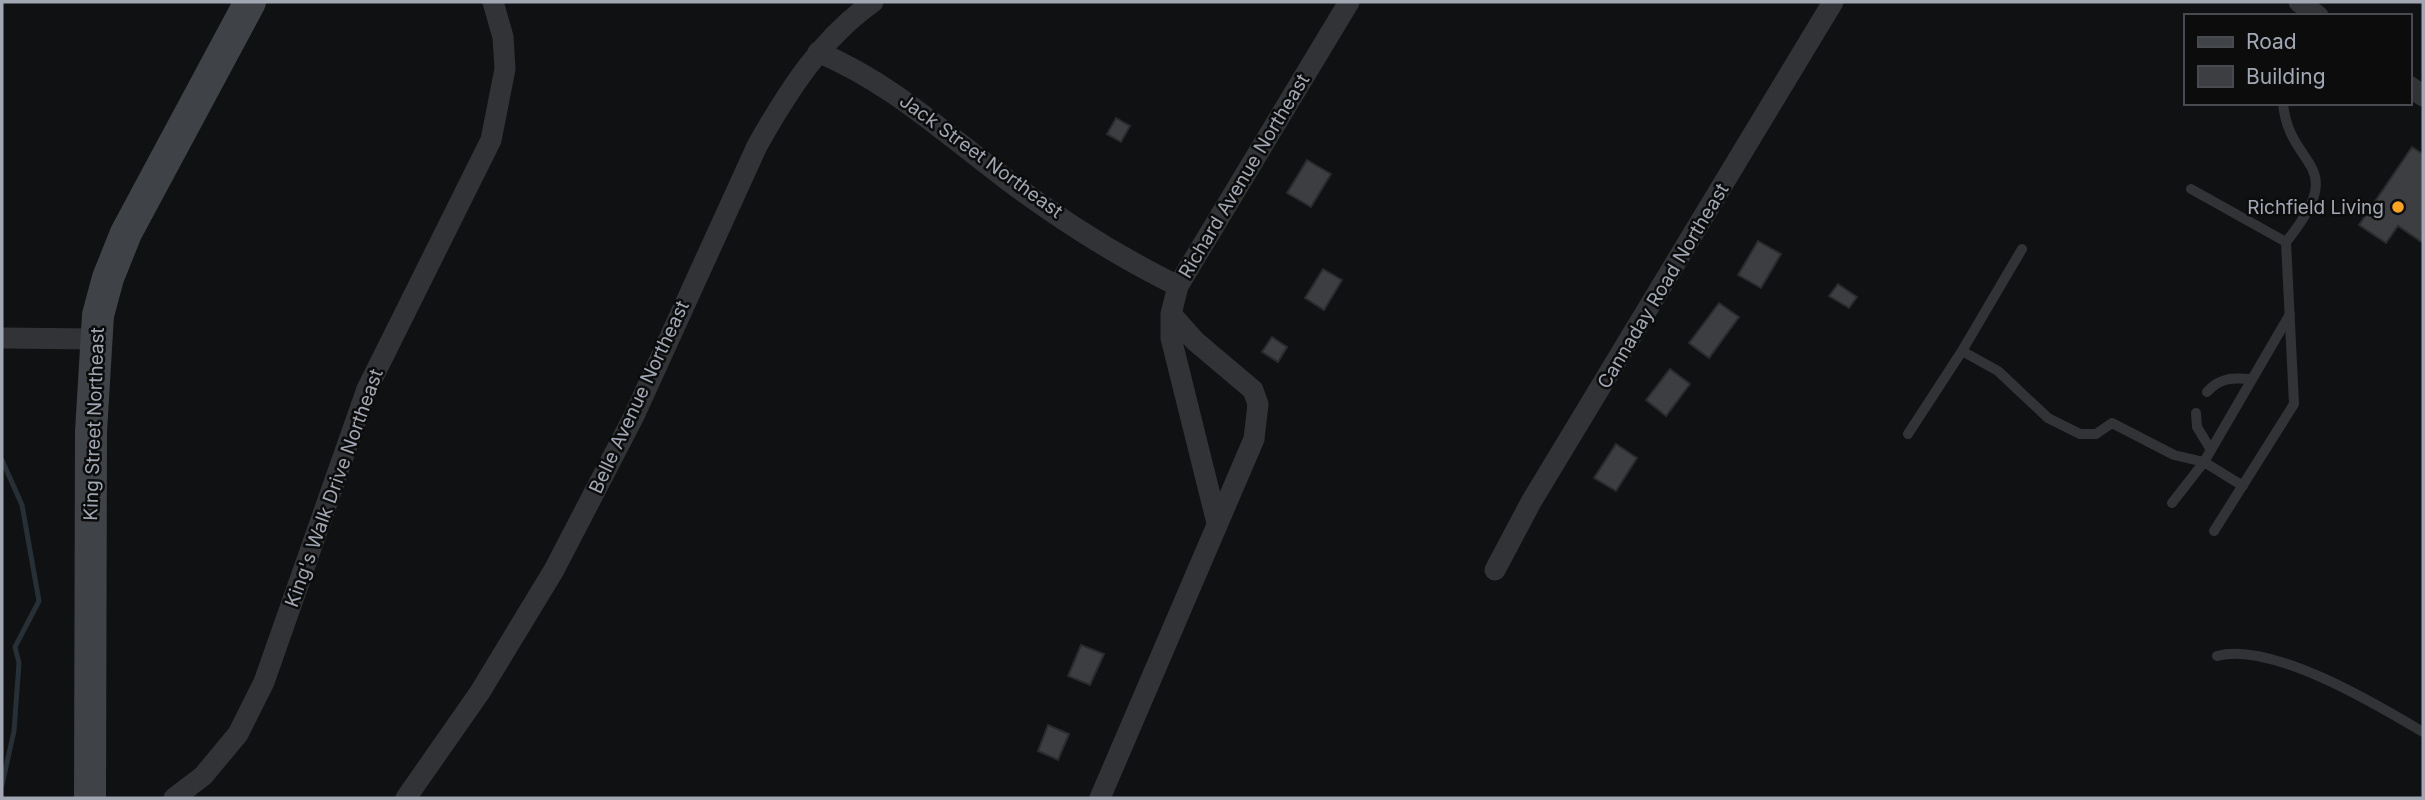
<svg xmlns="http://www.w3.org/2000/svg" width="2425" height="800" viewBox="0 0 2425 800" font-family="Inter,sans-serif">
<rect width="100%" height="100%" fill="#101112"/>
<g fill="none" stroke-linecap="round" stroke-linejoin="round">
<path stroke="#273036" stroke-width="5" d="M2,460L22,505L39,601L15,647L19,663L14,731L2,785"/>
</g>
<path fill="#3c3e42" stroke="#2a2b2e" stroke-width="2" d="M1116,118L1130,126L1121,142L1107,134Z
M2412,147L2423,154V243L2398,226L2386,243L2359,225Z
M1307,160L1331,174L1311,207L1287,193Z
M1758,241L1781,254L1761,288L1738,275Z
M1323,269L1342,280L1324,310L1305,298Z
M1838,284L1857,297L1849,308L1829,296Z
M1719,303L1739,317L1709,358L1689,343Z
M1272,337L1287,347L1278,362L1262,352Z
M1670,369L1690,384L1666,416L1646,400Z
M1616,444L1637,458L1616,491L1594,478Z
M1081,645L1104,654L1090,685L1068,676Z
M1048,725L1069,734L1058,760L1038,751Z"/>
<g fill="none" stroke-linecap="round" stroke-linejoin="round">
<path stroke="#313337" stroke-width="10" d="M2191,189L2286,242
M1962,351L2022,249
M2207,392C2220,377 2233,378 2252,379
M2196,413L2197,427L2211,450
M1908,434L1962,351L1998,371L2048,418L2080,434H2096L2112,423L2174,455L2204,462L2243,486
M2172,503L2204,462L2290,314
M2214,531L2294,404L2286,242C2352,160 2289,171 2283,103
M2217,656C2271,641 2376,704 2423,732"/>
<path stroke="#313337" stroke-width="21" d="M2299,2L2318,16
M818,52C889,82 941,130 1002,176C1056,217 1117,256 1178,286
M2409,86L2423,96
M2,338L94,339
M1217,523L1171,338V314L1178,286L1349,2
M1495,570L1531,502L1833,2
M174,798L203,776L238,734L264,682L367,389L491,140L505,69L503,37L493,2
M406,798L480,692L554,570L634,416L757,146C788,91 821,39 873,2
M1100,798L1254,439L1258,404L1253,390L1195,341L1171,314"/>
<path stroke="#3f4247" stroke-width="32" d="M90,798L91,432L98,315L108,278L126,233L250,2"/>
</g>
<circle fill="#faa421" stroke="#0c0c0d" stroke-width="2.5" cx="2398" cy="207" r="7"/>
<g text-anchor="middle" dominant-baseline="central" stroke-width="5" stroke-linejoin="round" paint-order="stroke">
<g font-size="19" fill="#a1a8b4" stroke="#0c0c0d">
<text transform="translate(981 156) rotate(36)">Jack Street Northeast</text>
<text transform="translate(1244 176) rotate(-59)">Richard Avenue Northeast</text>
<text transform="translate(1663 286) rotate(-59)">Cannaday Road Northeast</text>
<text transform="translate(639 397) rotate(-65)">Belle Avenue Northeast</text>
<text transform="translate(94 424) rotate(-88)">King Street Northeast</text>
<text transform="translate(334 488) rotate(-70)">King's Walk Drive Northeast</text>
</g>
<g font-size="19" fill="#a1a8b4" stroke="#0c0c0d" text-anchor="end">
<text x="2384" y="207">Richfield Living</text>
</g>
</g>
<rect width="2425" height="800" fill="none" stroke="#a1a8b4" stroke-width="7"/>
<rect x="2184" y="14" width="228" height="91" fill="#0c0c0d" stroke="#484a50" stroke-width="2"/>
<rect x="2198" y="37" width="35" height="10" fill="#3f4247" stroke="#484a50" stroke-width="2"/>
<text x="2246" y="49" font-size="21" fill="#a1a8b4">Road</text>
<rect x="2198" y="66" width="35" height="21" fill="#3c3e42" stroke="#484a50" stroke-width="2"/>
<text x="2246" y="84" font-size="21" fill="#a1a8b4">Building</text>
</svg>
